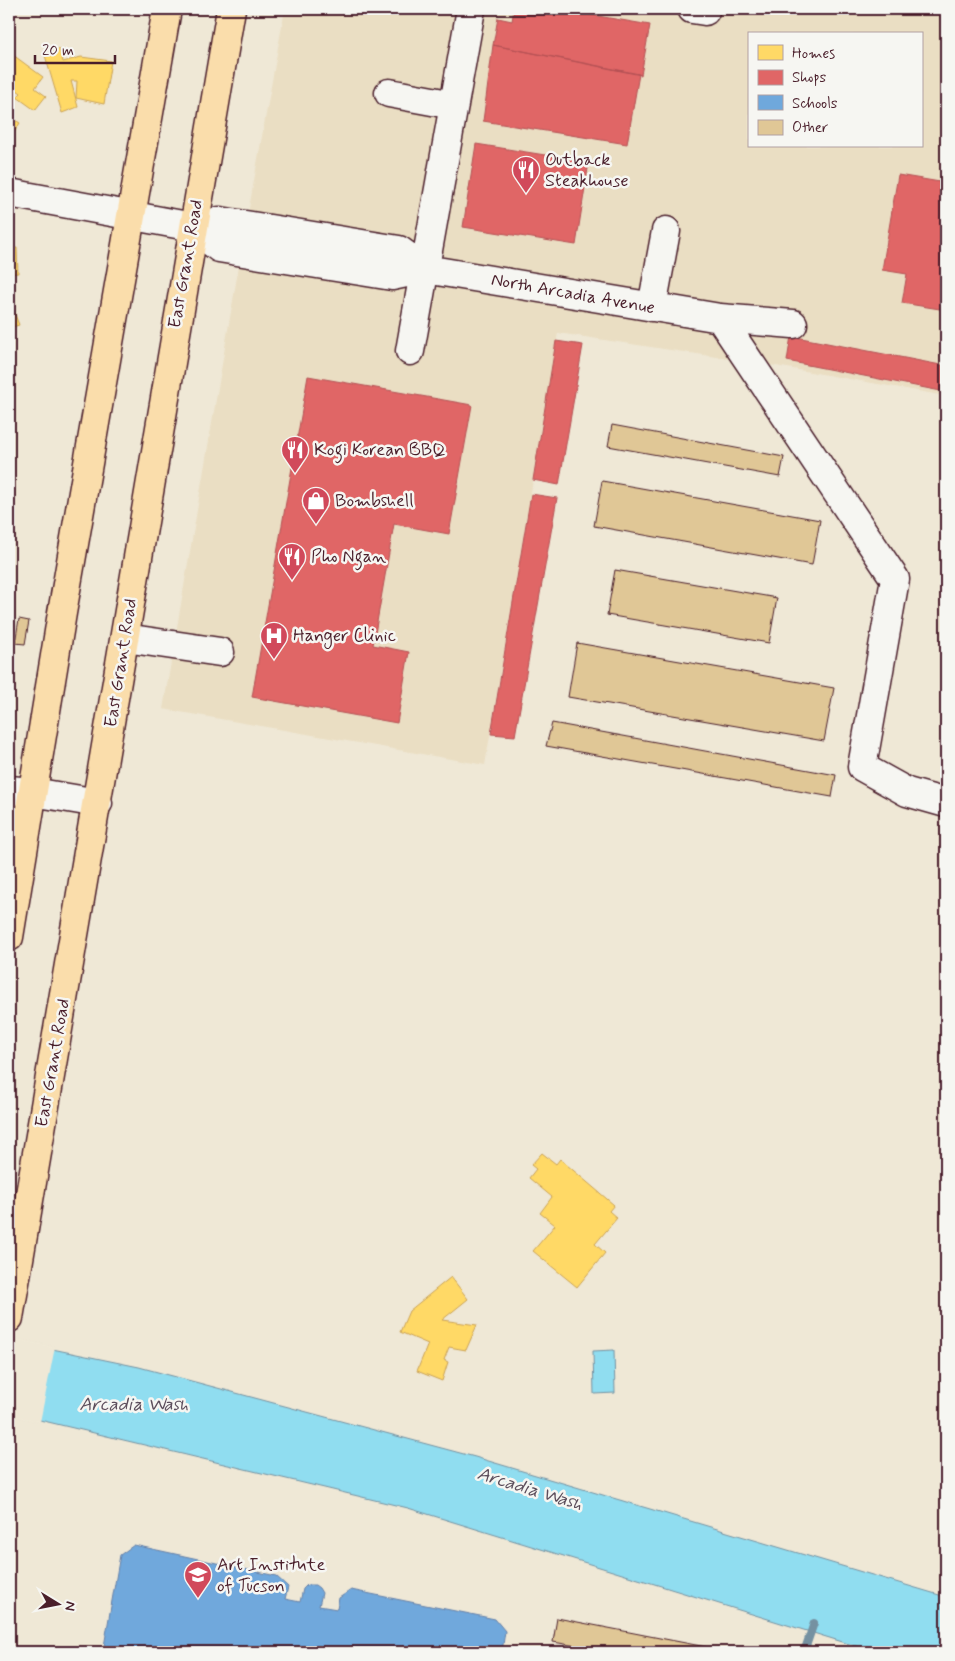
<svg xmlns="http://www.w3.org/2000/svg" width="955" height="1661" viewBox="0 0 955 1661" font-family="Mynerve,sans-serif">
<rect width="100%" height="100%" fill="#efe8d6"/>
<filter id="ink" filterUnits="userSpaceOnUse"><feTurbulence type="fractalNoise" baseFrequency=".02" numOctaves="2"/><feDisplacementMap in="SourceGraphic" scale="10" xChannelSelector="R" yChannelSelector="G"/><feConvolveMatrix kernelMatrix="1 2 1 2 8 2 1 2 1" color-interpolation-filters="sRGB"/></filter>
<g filter="url(#ink)">
<path fill="#eadec3" fill-rule="evenodd" d="M285,9H946V396L776,366L558,333L485,765L163,709L244,236ZM749,34H921V146H749Z"/>
<path fill="#90ddf0" stroke="#7491a1" d="M9,1340L139,1367L475,1457L946,1597V1652H875L408,1508L23,1416Z
M614,1350L615,1393L594,1394L593,1351Z"/>
<path fill="#efe8d6" d="M9,1337L55,1347L40,1422L9,1415Z"/>
<path fill="#ffd966" stroke="#c9a154" d="M59,49L63,62L81,57L111,61L104,104L76,98L77,81H71L78,107L62,113L44,52Z
M9,52L43,77L35,88L46,96L35,110L17,97L21,93L9,84Z
M9,116L20,123L9,140Z
M9,248H17L18,273L9,274Z
M9,299L19,325L9,328Z
M542,1153L556,1164L560,1159L614,1205L609,1211L617,1218L595,1244L605,1253L577,1287L533,1251L555,1225L540,1213L552,1197L529,1178L536,1169L531,1165Z
M451,1277L468,1299L442,1320L477,1325L466,1350L449,1347L444,1360L448,1362L442,1381L417,1371L428,1344L400,1332L409,1311Z"/>
<path fill="#e06666" stroke="#b35154" d="M514,9H557L650,25L641,75L493,45L498,18L512,21Z
M493,45L639,74L627,144L483,121Z
M476,144L589,162L576,245L463,227Z
M898,175L946,183V310L902,303L907,274L882,270Z
M791,336L946,366V392L787,361Z
M556,341L583,345L559,485L533,480Z
M308,376L472,405L449,534L394,524L373,645L409,652L397,723L252,697Z
M531,494L557,498L515,736L491,734Z"/>
<path fill="#6fa8dc" stroke="#647fa7" d="M134,1545L276,1576L288,1587L285,1599L300,1602L303,1589L307,1585H315L319,1588L322,1593L319,1606L337,1609L339,1598L351,1590L495,1619L505,1631L502,1652H103L120,1555Z"/>
<g fill="none" stroke-linecap="round" stroke-linejoin="round">
<path stroke="#7491a1" stroke-width="8" d="M804,1652L814,1623"/>
</g>
<path fill="#e0c796" stroke="#4a1f2b" d="M612,425L784,457L780,477L608,446Z
M602,481L820,520L812,565L594,526Z
M615,570L777,598L769,643L607,615Z
M19,619L29,621L25,644L15,643Z
M577,643L834,688L824,741L568,697Z
M552,723L836,775L832,797L546,746Z
M946,741V783L940,782Z
M557,1618L706,1647L704,1652H612L553,1642Z"/>
<g fill="none" stroke-linecap="round" stroke-linejoin="round">
<defs>
<path id="minor" d="M692,9L705,11
M389,93L454,105
M9,193L193,227L220,221L399,250L425,269L392,276L219,248L193,227
M425,269L720,318L793,324
M652,307L666,231
M720,318L895,579L862,767L907,792L946,803
M410,351L471,9
M125,638L220,652
M9,790L33,792L98,803"/>
<path id="major" d="M9,937L62,613L167,9
M9,1318C86,882 154,445 231,9"/>
</defs>
<use href="#minor" stroke="#4a1f2b" stroke-width="31"/>
<use href="#major" stroke="#4a1f2b" stroke-width="31"/>
<use href="#minor" stroke="#f6f6f2" stroke-width="28"/>
<use href="#major" stroke="#faddab" stroke-width="28"/>
</g>
</g>
<defs>
<symbol id="restaurant-pin" viewBox="-11 -11 22 30"><path d="M0 17L-7.5 6A9.5 9.5 0 1 1 7.5 6Z" fill="#d1495b" stroke="#f6f6f2"/><path d="M-5-6h1v4h1v-4h1v4h1v-4h1v5L-1.5 .5V6h-2V.5L-5-1ZM5-6V6H3V1.5H1.5Q1.5-4 5-6Z" fill="#fff"/></symbol>
<symbol id="shop-pin" viewBox="-11 -11 22 30"><path d="M0 17L-7.5 6A9.5 9.5 0 1 1 7.5 6Z" fill="#d1495b" stroke="#f6f6f2"/><path d="M-5-2.5h2.3a2.7 3.5 0 0 1 5.4 0H5L5.5 6h-11ZM-1.5-2.5h3a1.5 2.3 0 0 0-3 0Z" fill="#fff"/></symbol>
<symbol id="hospital-pin" viewBox="-11 -11 22 30"><path d="M0 17L-7.5 6A9.5 9.5 0 1 1 7.5 6Z" fill="#d1495b" stroke="#f6f6f2"/><path d="M-5-5h3v3.5h4V-5h3V5h-3V1.5h-4V5h-3Z" fill="#fff"/></symbol>
<symbol id="university-pin" viewBox="-11 -11 22 30"><path d="M0 17L-7.5 6A9.5 9.5 0 1 1 7.5 6Z" fill="#d1495b" stroke="#f6f6f2"/><path d="M0-5L7-2L0 1L-7-2ZM-4 1L0 2.5L4 1V4Q0 6-4 4Z" fill="#fff"/></symbol>
</defs>
<g fill-rule="evenodd">
<use href="#restaurant-pin" x="510" y="154" width="32" height="43"/>
<use href="#restaurant-pin" x="279" y="434" width="32" height="43"/>
<use href="#shop-pin" x="300" y="485" width="32" height="43"/>
<use href="#restaurant-pin" x="276" y="541" width="32" height="43"/>
<use href="#hospital-pin" x="258" y="620" width="32" height="43"/>
<use href="#university-pin" x="182" y="1559" width="32" height="43"/>
</g>
<g text-anchor="middle" dominant-baseline="central" stroke-width="5" stroke-linejoin="round" paint-order="stroke">
<g font-size="18" fill="#4a1f2b" stroke="#f6f6f2" text-anchor="start">
<text x="545" y="160">Outback<tspan x="545" dy="21">Steakhouse</tspan></text>
<text x="314" y="450">Kogi Korean BBQ</text>
<text x="335" y="501">Bombshell</text>
<text x="311" y="557">Pho Ngan</text>
<text x="293" y="636">Hanger Clinic</text>
<text x="217" y="1565">Art Institute<tspan x="217" dy="21">of Tucson</tspan></text>
</g>
<g font-size="18" fill="#4a1f2b" stroke="#f6f6f2">
<text transform="translate(186 264) rotate(-80)">East Grant Road</text>
<text transform="translate(573 294) rotate(10)">North Arcadia Avenue</text>
<text transform="translate(121 663) rotate(-81)">East Grant Road</text>
<text transform="translate(53 1063) rotate(-80)">East Grant Road</text>
</g>
<g font-size="19" font-style="italic" fill="#5c4e5c" stroke="#f6f6f2">
<text x="134" y="1404">Arcadia Wash</text>
<text transform="translate(530 1489) rotate(17)">Arcadia Wash</text>
</g>
</g>
<rect width="955" height="1661" fill="none" stroke="#f6f6f2" stroke-width="30"/>
<rect x="15" y="15" width="925" height="1631" fill="none" stroke="#4a1f2b" stroke-width="2" filter="url(#ink)"/>
<rect x="748" y="32" width="175" height="115" fill="#f6f6f2" stroke="#b1a0a2"/>
<rect x="758" y="45" width="25" height="15" fill="#ffd966" stroke="#b1a0a2"/>
<text x="792" y="58" font-size="15" fill="#4a1f2b">Homes</text>
<rect x="758" y="70" width="25" height="15" fill="#e06666" stroke="#b1a0a2"/>
<text x="792" y="82" font-size="15" fill="#4a1f2b">Shops</text>
<rect x="758" y="95" width="25" height="15" fill="#6fa8dc" stroke="#b1a0a2"/>
<text x="792" y="108" font-size="15" fill="#4a1f2b">Schools</text>
<rect x="758" y="120" width="25" height="15" fill="#e0c796" stroke="#b1a0a2"/>
<text x="792" y="132" font-size="15" fill="#4a1f2b">Other</text>
<g transform="translate(58 1604) rotate(100)" stroke="#f6f6f2" stroke-width="4" paint-order="stroke">
<path d="M0-4L9 19L0 12L-9 19Z" fill="#4a1f2b"/>
<text y="-8" font-size="14" font-weight="bold" text-anchor="middle" fill="#4a1f2b">N</text>
</g>
<path d="M35 55v8h80v-8" fill="none" stroke="#4a1f2b" stroke-width="2.5"/>
<text x="42" y="55" font-size="15" fill="#4a1f2b" stroke="#f6f6f2" stroke-width="4" paint-order="stroke">20 m</text>
</svg>
